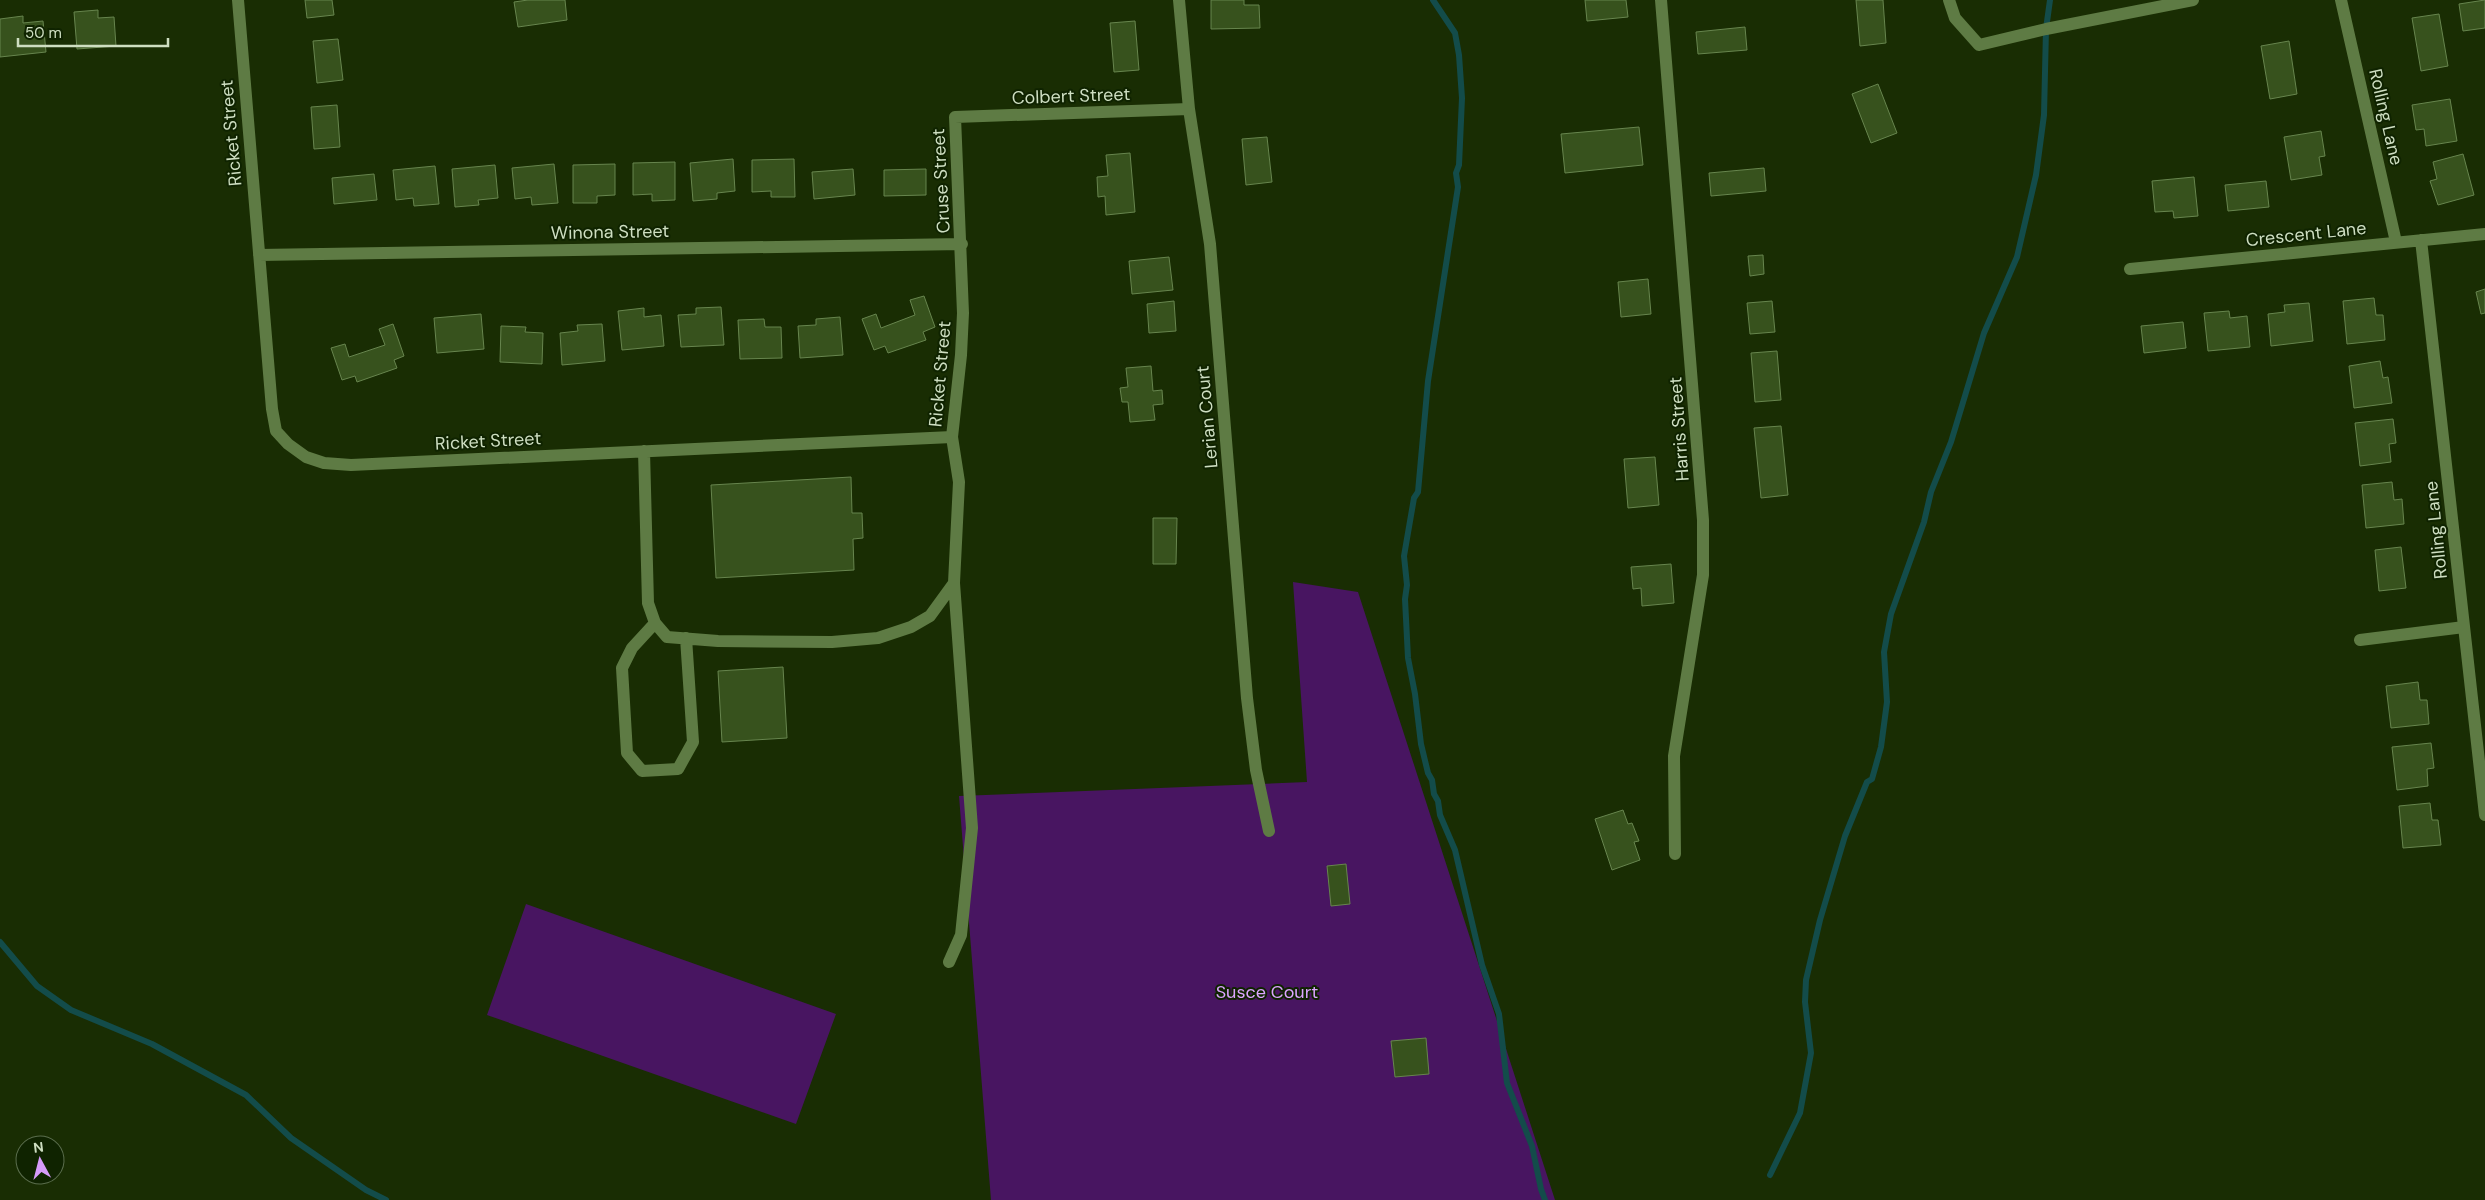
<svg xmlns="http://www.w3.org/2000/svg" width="2485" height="1200" viewBox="0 0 2485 1200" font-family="'DM Sans',sans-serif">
<rect width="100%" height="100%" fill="#192d03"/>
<path fill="#481561" d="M1293,582L1358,592L1555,1200H991L959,796L1307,782Z
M526,904L836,1014L796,1124L487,1015Z"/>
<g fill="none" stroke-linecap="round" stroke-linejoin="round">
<path stroke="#134c4a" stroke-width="6" d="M1433,0L1455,33L1459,55L1462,98L1459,165L1456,173L1458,187L1428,381L1418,492L1414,498L1404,556L1407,585L1405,599L1408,658L1415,694L1421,744L1428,773L1432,780L1434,794L1438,801L1440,815L1455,850L1482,965L1499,1014L1507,1083L1532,1146L1541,1189L1545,1200
M0,942L37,986L71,1010L152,1044L246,1095L291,1138L366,1190L386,1200
M1770,1175L1800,1113L1811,1053L1805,1002L1806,980L1820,920L1845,836L1867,782L1872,779L1881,747L1887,702L1884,652L1891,614L1924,522L1931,492L1951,442L1984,333L2017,257L2036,175L2044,115L2046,29L2050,0"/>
</g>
<path fill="#37521d" stroke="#67854e" d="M305,0H332L334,15L307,18Z
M528,0H565L567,20L518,27L514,2Z
M1211,0H1244V5H1259L1260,28L1211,29Z
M1585,0H1626L1628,17L1587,21Z
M1856,0H1883L1886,43L1860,46Z
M2485,0V28L2463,31L2459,4Z
M98,10V18L114,17L116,46L77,49L74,12Z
M2439,14L2448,66L2421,71L2412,18Z
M23,16V23L43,21L46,52L0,57V19Z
M1135,21L1139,70L1114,72L1110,23Z
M1745,27L1747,50L1698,54L1696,32Z
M338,39L343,80L317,83L313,41Z
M2289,41L2297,94L2270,99L2261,46Z
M1878,84L1897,133L1871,143L1852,94Z
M2450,99L2457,141L2426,146L2424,129L2416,130L2412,105Z
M337,105L340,147L314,149L311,107Z
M1639,127L1643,165L1565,173L1561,134Z
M2321,131L2325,156L2319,157L2322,175L2291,180L2284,137Z
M1267,137L1272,182L1246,185L1242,139Z
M1130,153L1135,212L1106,215L1105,196L1098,197L1097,177L1108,176L1106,155Z
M2463,154L2474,195L2438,205L2430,181L2437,179L2433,162Z
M733,159L735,191L717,193V199L693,201L690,163Z
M794,159L795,197H771V191L752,192V160Z
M675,162V200L652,201V194L633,195V163Z
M554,164L558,203L532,205L531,197L515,199L512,168Z
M615,164V195L597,196V203H573V165Z
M495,165L498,198L478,200L479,205L455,207L452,169Z
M435,166L439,204L414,206L413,198L396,200L393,170Z
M1764,168L1766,191L1711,196L1709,173Z
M853,169L855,195L814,199L812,172Z
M926,169V195L884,196V170Z
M374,174L377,200L334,204L332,178Z
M2194,177L2198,216L2174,218L2173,211L2155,212L2152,181Z
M2266,181L2269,207L2228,211L2225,185Z
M1763,255L1764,274L1750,276L1748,256Z
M1169,257L1173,290L1132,294L1129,261Z
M1648,279L1651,314L1621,317L1618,282Z
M2485,289V313L2481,314L2476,292Z
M924,296L935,327L923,332L926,340L888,353L885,346L874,350L862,319L876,314L881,328L915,315L910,300Z
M2374,298L2376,315H2383L2385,340L2347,344L2343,301Z
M1174,301L1176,331L1149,333L1147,304Z
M1772,301L1775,332L1750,334L1747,303Z
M2309,303L2313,341L2271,346L2268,314L2285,312L2284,305Z
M721,307L724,345L681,347L678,315L696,314V308Z
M644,308V317L661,315L664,346L622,350L618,311Z
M2229,311L2230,318L2247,316L2250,347L2208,351L2204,313Z
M481,314L484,349L437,353L434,318Z
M840,317L843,355L800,358L798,326L816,325V319Z
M764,319L765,327H781L782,358L740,359L738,320Z
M2183,322L2186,348L2144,353L2141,326Z
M393,324L404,356L394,360L397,368L357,382L355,376L342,380L331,348L345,344L349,357L385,345L379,329Z
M602,324L605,361L562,365L560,333L578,331L577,325Z
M501,326L526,327L525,332L543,333L542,364L500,362Z
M1777,351L1781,400L1755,402L1751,353Z
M2380,361L2383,378L2388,377L2392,403L2354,408L2349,366Z
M1151,366L1153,391L1162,390L1163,404L1153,405L1155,420L1130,422L1128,402H1122L1120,388L1128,387L1126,368Z
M2393,419L2396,443L2389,444L2391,462L2360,466L2355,423Z
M1781,426L1788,495L1761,498L1754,428Z
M1655,457L1659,505L1628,508L1624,459Z
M851,477L852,513H862L863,538L853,539L854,570L716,578L711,485Z
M2392,482L2394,500L2402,499L2404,524L2366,528L2362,485Z
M1153,518H1177L1176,564H1153Z
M2401,547L2406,588L2379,591L2375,550Z
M1671,564L1674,603L1642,606L1641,588L1633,589L1631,567Z
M783,667L787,738L722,742L718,671Z
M2418,682L2420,700H2427L2429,724L2391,728L2386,686Z
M2431,743L2434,768L2427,769L2428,786L2397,790L2392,747Z
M2430,803L2432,820H2438L2441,845L2403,848L2399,806Z
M1623,810L1628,824L1632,823L1639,841L1634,842L1640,860L1612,870L1595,819Z
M1346,864L1350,904L1331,906L1327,866Z
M1426,1038L1429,1074L1395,1077L1391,1041Z"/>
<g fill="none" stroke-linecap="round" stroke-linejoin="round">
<path stroke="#5e7b44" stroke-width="12" d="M238,0L272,409L276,431L288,444L306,457L324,463L351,465L952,437L961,355L963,313L955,117L1189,109
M1179,0L1189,109L1210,244L1247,698L1256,770L1269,831
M1661,0L1703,520V575L1674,756L1675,854
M1949,0L1955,18L1979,45L2046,29L2193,0
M2341,0L2396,242
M2421,240L2485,815
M259,255L962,244
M2130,269L2485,234
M644,451L648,603L655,623L667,637L718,641L832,642L878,638L911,627L930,616L954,583L959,482L952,437
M655,623L632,648L622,668L627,753L642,771L678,769L693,742L686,638
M2360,640L2464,627
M949,962L961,935L972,828L954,583"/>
</g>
<g text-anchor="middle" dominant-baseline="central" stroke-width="4" stroke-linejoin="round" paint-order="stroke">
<g font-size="18" fill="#cedec1" stroke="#0f2300">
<text transform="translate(1071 96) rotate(-2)">Colbert Street</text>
<text transform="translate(2386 117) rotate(77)">Rolling Lane</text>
<text transform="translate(231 133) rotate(-95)">Ricket Street</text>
<text transform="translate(941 181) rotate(-93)">Cruse Street</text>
<text transform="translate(610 232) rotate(-1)">Winona Street</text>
<text transform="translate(2306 234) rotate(-6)">Crescent Lane</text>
<text transform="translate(940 374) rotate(-85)">Ricket Street</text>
<text transform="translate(1207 417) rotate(-95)">Lerian Court</text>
<text transform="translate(1679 429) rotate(-94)">Harris Street</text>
<text transform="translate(488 441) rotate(-3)">Ricket Street</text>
<text transform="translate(2436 530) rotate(-96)">Rolling Lane</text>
</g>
<g font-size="18" fill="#dca4ff" stroke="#0f2300">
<text x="1267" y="992">Susce Court</text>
</g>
</g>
<g transform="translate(40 1160) rotate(353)"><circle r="24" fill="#0f2300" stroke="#5b6e4d"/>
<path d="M0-4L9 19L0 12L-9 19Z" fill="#d69bfa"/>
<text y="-8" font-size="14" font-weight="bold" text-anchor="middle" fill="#cedec1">N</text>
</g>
<path d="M18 38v8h150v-8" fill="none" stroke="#cedec1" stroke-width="2.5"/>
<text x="25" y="38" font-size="15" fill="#cedec1" stroke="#0f2300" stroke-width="4" paint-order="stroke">50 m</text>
</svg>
